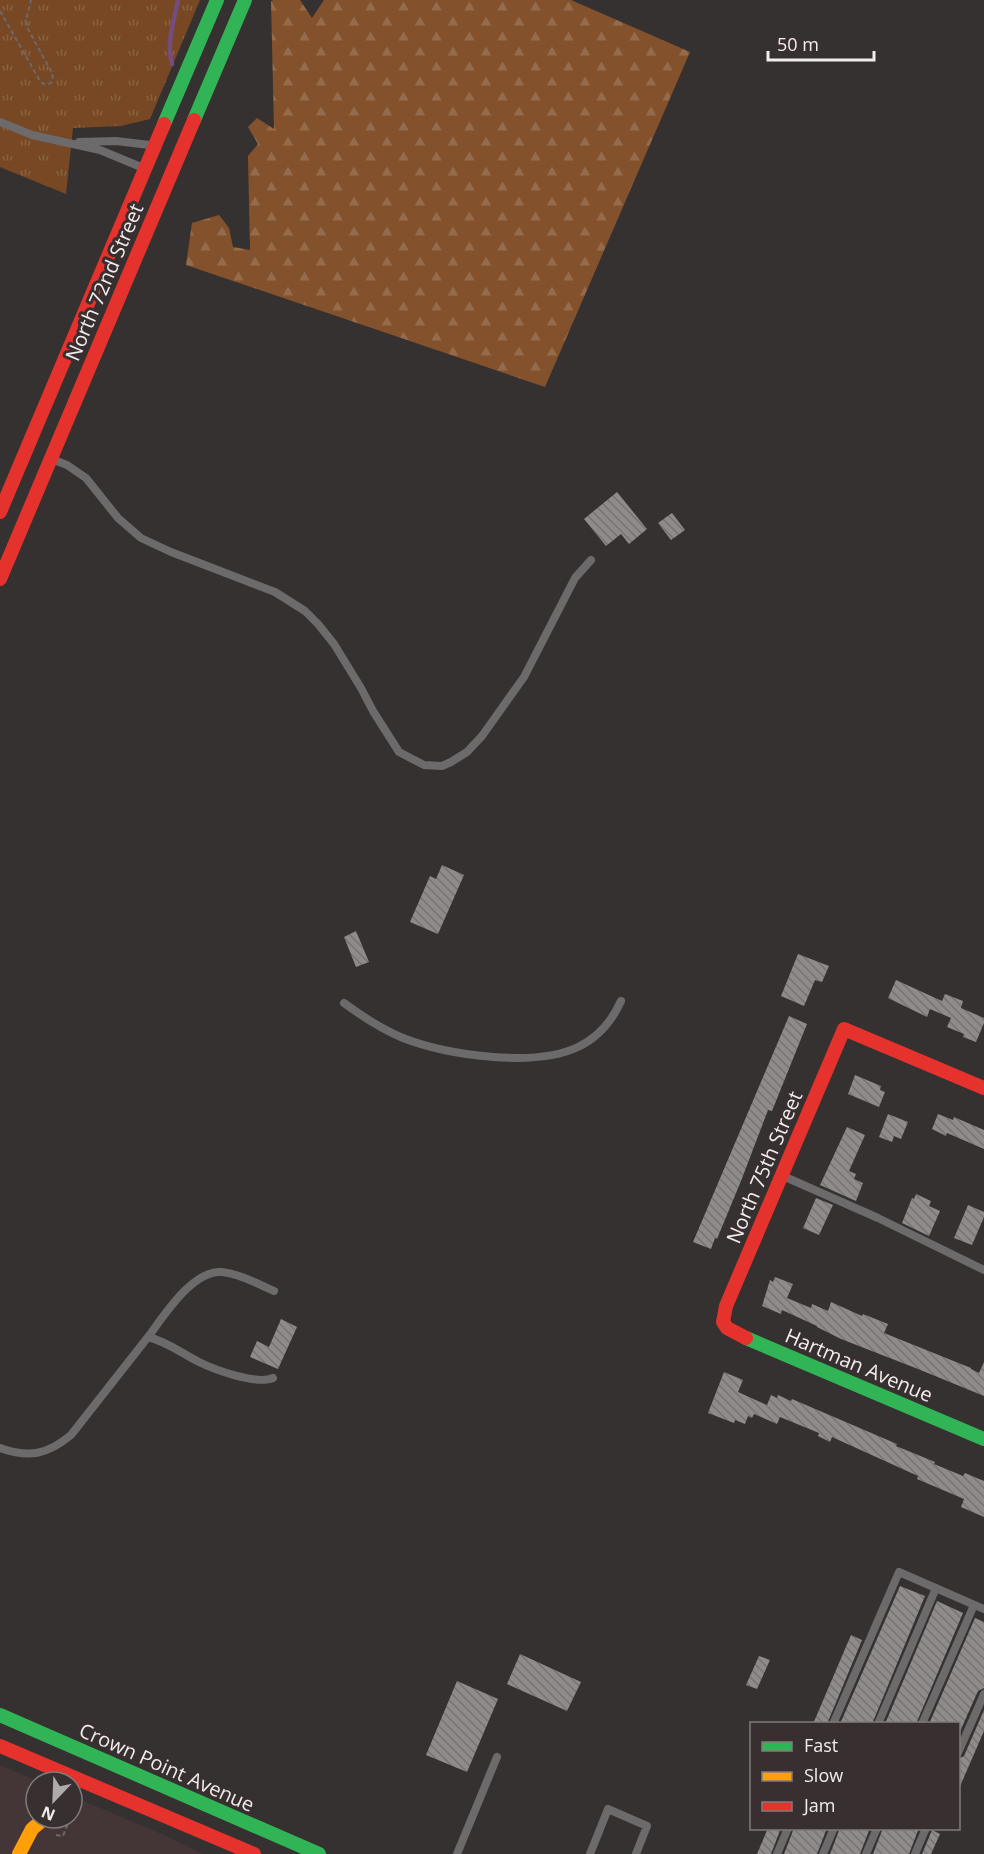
<svg xmlns="http://www.w3.org/2000/svg" width="984" height="1854" viewBox="0 0 984 1854" font-family="'Open Sans',sans-serif">
<defs>
<pattern id="grass-tufts" width="24" height="20" patternUnits="userSpaceOnUse" patternTransform="scale(1.5)"><rect width="24" height="20" fill="#774823"/><path d="M3 7l-1-3M5 7V3M7 7l1-3M15 17l-1-3M17 17v-4M19 17l1-3" fill="none" stroke="#8b6343"/></pattern>
<pattern id="forest-firs" width="22" height="20" patternUnits="userSpaceOnUse" patternTransform="scale(1.5)"><rect width="22" height="20" fill="#83522c"/><path d="M5 1l3.5 6h-7zM16 11l3.5 6h-7z" fill="#956b4b"/></pattern>
<pattern id="building-back-hatch" width="6" height="6" patternUnits="userSpaceOnUse" patternTransform="scale(1.5)"><rect width="6" height="6" fill="#8f8b8a"/><path d="M-1 5l2 2M0 0l6 6M5-1l2 2" fill="none" stroke="#767373"/></pattern>
</defs>
<rect width="100%" height="100%" fill="#363131"/>
<path fill="#443537" d="M0,1765L40,1782H36V1818H72V1796L171,1838L203,1854H0Z"/>
<path fill="url(#grass-tufts)" d="M0,0H200L150,119L121,126L73,128L66,194L0,167Z"/>
<path fill="url(#forest-firs)" d="M274,0H300L312,18L324,0H571L690,52L545,387L186,265L192,223L219,215L229,228L233,247L250,250L248,156L258,144L248,127L257,118L274,129L271,1Z"/>
<g fill="none" stroke-linecap="round" stroke-linejoin="round">
<path stroke="#734d7d" stroke-width="4.5" d="M172,64C166,43 174,21 178,0"/>
</g>
<path fill="url(#building-back-hatch)" d="M617,492L647,529L629,544L621,534L606,546L584,519Z
M672,513L685,530L671,540L658,523Z
M442,865L464,875L438,934L410,922L430,876L436,879Z
M356,931L369,962L356,967L344,937Z
M798,954L829,966L822,982L815,980L804,1006L781,996Z
M896,980L942,1001L945,994L963,1001L961,1008L984,1018V1023L976,1042L963,1037L964,1034L947,1027L951,1018L930,1009L927,1017L888,998Z
M789,1016L807,1024L772,1111L768,1110L741,1181L717,1239L715,1238L711,1249L693,1242Z
M855,1075L881,1086L880,1090L885,1092L879,1107L848,1094Z
M888,1114L908,1122L901,1139L894,1136L892,1142L879,1137Z
M938,1114L953,1120L954,1117L984,1130V1149L947,1133L946,1136L932,1129Z
M847,1127L865,1135L849,1171L856,1174L854,1179L863,1183L856,1201L820,1185Z
M916,1194L931,1201L929,1206L940,1211L929,1236L902,1223L912,1198L914,1199Z
M816,1198L833,1205L819,1235L803,1228Z
M968,1205L984,1212V1217L972,1245L954,1238Z
M775,1277L793,1284L787,1298L811,1308L812,1304L828,1311L831,1302L862,1316L863,1314L888,1324L884,1333L971,1368V1369L979,1373L984,1362V1396L918,1369L841,1339L817,1327V1326L782,1310L781,1314L762,1306L770,1280L773,1282Z
M281,1319L297,1327L278,1369L250,1357L257,1341L269,1347Z
M724,1372L743,1380L738,1392L767,1405L771,1395L777,1398L778,1395L791,1401L792,1399L897,1444L896,1446L935,1462L934,1464L963,1476L965,1473L984,1481V1517L961,1507L964,1499L917,1479L918,1476L832,1437L830,1442L818,1436L819,1433L780,1417L777,1424L754,1414L752,1418L748,1416L745,1424L735,1420L734,1423L708,1413Z
M900,1586L925,1596L872,1724H840Z
M937,1601L963,1613L916,1724H885Z
M975,1618L984,1622V1688L978,1691L958,1736V1724H929Z
M851,1635L862,1640L827,1724H813Z
M520,1654L581,1682L567,1711L507,1684Z
M759,1656L770,1660L757,1689L746,1685Z
M457,1681L498,1699L467,1772L426,1755Z
M984,1710V1731L958,1791V1759L964,1756Z
M768,1828H781L771,1854H757Z
M794,1828H827L817,1854H784Z
M840,1828H870L860,1854H830Z
M883,1828H919L909,1854H873Z
M932,1830L940,1834L931,1854H922Z"/>
<g fill="none" stroke-linecap="round" stroke-linejoin="round">
<path stroke="#6c696a" stroke-width="2" stroke-dasharray="4.5 3" stroke-linecap="butt" d="M0,11L40,81C44,85 46,85 51,83L53,79L52,73L28,29L26,20L31,0
M56,1835L63,1836L70,1818"/>
<path stroke="#6c6a6b" stroke-width="8" d="M0,122L32,135L100,150L141,167
M79,142L116,141L150,145
M54,460L67,465L86,478L118,518L141,538L171,552L275,592L305,611L318,624L334,644L361,688L373,711L399,752L424,765L442,766L451,762L467,752L482,736L524,677L575,578L591,560
M344,1003C363,1017 381,1029 403,1038C447,1055 534,1068 578,1047C597,1038 612,1021 621,1001
M783,1176L878,1218L984,1270
M273,1378C257,1385 215,1370 199,1362C181,1353 168,1342 148,1337C164,1316 192,1270 222,1272C240,1274 258,1284 274,1291
M0,1448C29,1458 47,1455 71,1435L148,1337
M833,1724L899,1572L984,1609
M878,1724L936,1588
M922,1724L974,1605
M958,1753L984,1694
M457,1854L497,1757
M590,1854L608,1809L647,1826L636,1854
M777,1854L788,1828
M823,1854L834,1828
M866,1854L877,1828
M915,1854L926,1828"/>
<path stroke="#30b455" stroke-width="14" d="M194,120L245,0
M164,124L217,0
M746,1338L984,1439
M0,1715L319,1854"/>
<path stroke="#ff9f0a" stroke-width="14" d="M19,1854L32,1829L45,1818"/>
<path stroke="#e5322d" stroke-width="14" d="M0,512L164,124
M0,579L194,120
M746,1338L727,1328L723,1322L726,1306L844,1029L984,1088
M0,1746L254,1854"/>
</g>
<g text-anchor="middle" dominant-baseline="central" stroke-width="6" stroke-linejoin="round" paint-order="stroke">
<g font-size="20" fill="#f2ecec" stroke="#382f30">
<text transform="translate(104 282) rotate(-67)">North 72nd Street</text>
<text transform="translate(764 1167) rotate(-67)">North 75th Street</text>
<text transform="translate(859 1365) rotate(23)">Hartman Avenue</text>
<text transform="translate(167 1767) rotate(24)">Crown Point Avenue</text>
</g>
</g>
<rect x="750" y="1722" width="210" height="108" fill="#382f30" stroke="#827b7b" stroke-width="1.5"/>
<rect x="762" y="1742" width="30" height="9" fill="#30b455" stroke="#827b7b" stroke-width="1.5"/>
<text x="804" y="1752" font-size="18" fill="#f2ecec">Fast</text>
<rect x="762" y="1772" width="30" height="9" fill="#ff9f0a" stroke="#827b7b" stroke-width="1.5"/>
<text x="804" y="1782" font-size="18" fill="#f2ecec">Slow</text>
<rect x="762" y="1802" width="30" height="9" fill="#e5322d" stroke="#827b7b" stroke-width="1.5"/>
<text x="804" y="1812" font-size="18" fill="#f2ecec">Jam</text>
<g transform="translate(54 1800) rotate(203)"><circle r="28" fill="#382f30" stroke="#827b7b" stroke-width="1.5"/>
<path d="M0-4.5L10 22L0 15L-10 22Z" fill="#b0abab"/>
<text y="-9" font-size="16" font-weight="bold" text-anchor="middle" fill="#f2ecec">N</text>
</g>
<path d="M768 51v9h106v-9" fill="none" stroke="#f2ecec" stroke-width="3"/>
<text x="777" y="51" font-size="18" fill="#f2ecec" stroke="#382f30" stroke-width="4.5" paint-order="stroke">50 m</text>
</svg>
